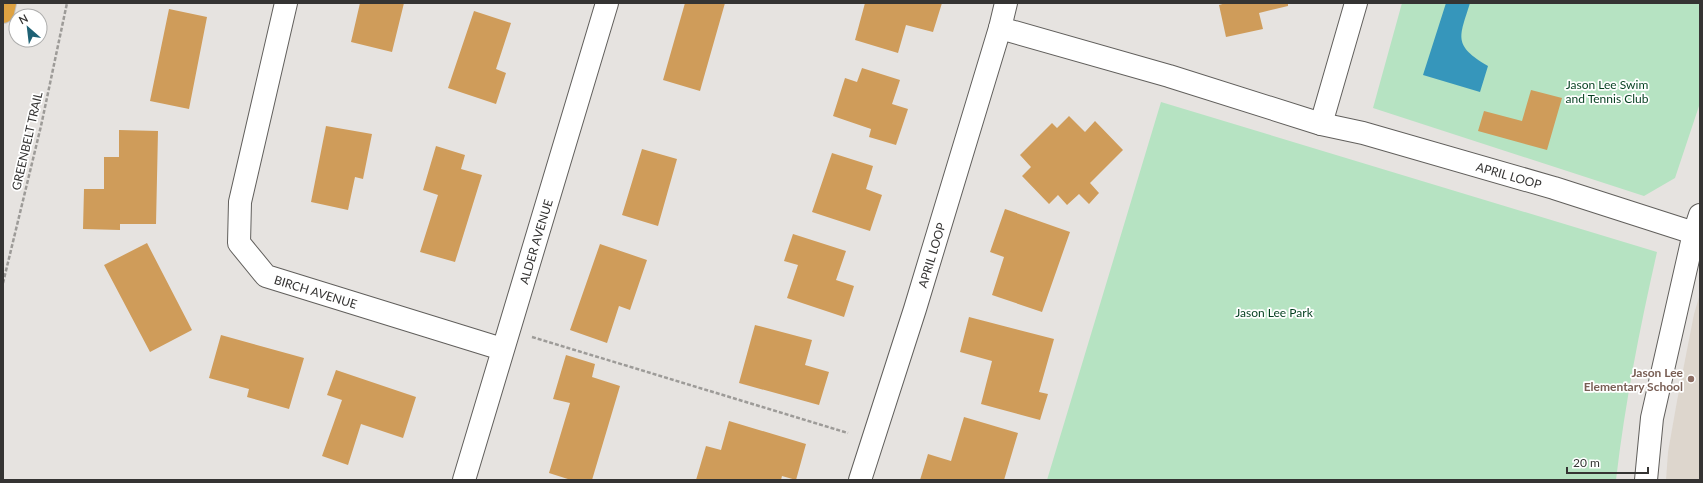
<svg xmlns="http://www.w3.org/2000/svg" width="1703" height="483" viewBox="0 0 1703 483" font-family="Lato,sans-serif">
<rect width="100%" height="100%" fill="#e6e3e0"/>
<path fill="#ddd6cd" d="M1700,294V480H1666L1668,452L1677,401L1694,314Z"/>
<path fill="#b6e3c2" d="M1402,3H1700V103L1675,178L1644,196L1373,108Z
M1161,102L1657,252C1640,327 1625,403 1616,480H1047Z"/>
<path fill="#3696bb" d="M1446,3H1470C1459,38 1453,45 1488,66L1480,92L1423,75Z"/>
<path fill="#cf9c5a" d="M360,3H404L392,52L351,42Z
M685,3H725L700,91L663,80Z
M865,3H942L933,32L906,25L898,53L855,40Z
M1226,3H1288V6L1259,13L1263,29L1226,37L1219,5Z
M169,9L207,17L189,109L150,101Z
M474,11L511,23L496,69L506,73L496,104L448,88Z
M862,68L900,80L892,104L908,109L896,145L869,137L871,129L833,116L845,78L857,82Z
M1531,90L1562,98L1547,150L1478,131L1484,111L1522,121Z
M1069,116L1085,132L1095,121L1123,150L1090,183L1099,193L1089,204L1079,194L1067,205L1058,195L1049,204L1022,176L1031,167L1020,155L1052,123L1057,128Z
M326,126L372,134L363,179L355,177L348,210L311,202Z
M119,130L158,131L156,224H120V230L83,229L84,189H104V157H119Z
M436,146L465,155L461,169L482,175L455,262L420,252L438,195L423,190Z
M642,149L677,159L658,226L622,215Z
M832,153L873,166L866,189L882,195L870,231L812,212Z
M1005,209L1070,232L1042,312L992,295L1004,257L990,252Z
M793,234L846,251L836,280L854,286L844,317L787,298L798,265L784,261Z
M147,243L192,330L150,352L104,265Z
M600,244L647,260L630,310L619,306L607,343L570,330Z
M969,317L1054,339L1039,392L1048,394L1040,420L981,404L992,361L960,352Z
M755,325L812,340L805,365L829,372L819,405L739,383Z
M221,335L304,358L289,409L247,397L249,389L209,378Z
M566,355L595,364L592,377L620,386L592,480H571L549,473L570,403L553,399Z
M336,370L416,397L403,438L361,424L348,465L322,456L342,400L327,395Z
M964,417L1018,433L1004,480H920L928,454L951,461Z
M729,421L806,444L796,480L782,476L781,480H696L706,446L721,450Z"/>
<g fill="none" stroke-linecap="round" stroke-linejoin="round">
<defs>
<g id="minor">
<path id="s1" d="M286,3L240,202L239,243L266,276L502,349"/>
<path id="s2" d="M1000,28L1169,76L1321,124L1363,133L1554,188L1694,233"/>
<path d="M1321,124L1356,3"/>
<path id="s3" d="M464,480L607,3"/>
<path id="s4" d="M860,480L915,309L1000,28L1006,3"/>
</g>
<path id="tertiary" d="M1646,480L1652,418L1694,233L1700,215"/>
<path id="trunk" d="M3,12L5,3"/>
</defs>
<use href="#minor" stroke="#615f5c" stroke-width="24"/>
<use href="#tertiary" stroke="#615f5c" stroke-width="24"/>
<use href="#trunk" stroke="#c2c2c2" stroke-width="24"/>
<path stroke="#9d9b98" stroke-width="2.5" stroke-dasharray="4 2" stroke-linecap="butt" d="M3,283L41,126L67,3
M532,337L848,433"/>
<use href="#minor" stroke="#fff" stroke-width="22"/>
<use href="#tertiary" stroke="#fff" stroke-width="22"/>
<use href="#trunk" stroke="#dea242" stroke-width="22"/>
</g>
<circle fill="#8d6e63" stroke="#fff" stroke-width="1.5" cx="1691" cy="379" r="4"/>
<g text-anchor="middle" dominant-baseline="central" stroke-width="3.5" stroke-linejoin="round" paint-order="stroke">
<g font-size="12" fill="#043f1f" stroke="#fff">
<text x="1607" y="84">Jason Lee Swim<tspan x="1607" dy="14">and Tennis Club</tspan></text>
<text x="1274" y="312">Jason Lee Park</text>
</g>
<g font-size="12" fill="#353433" stroke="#fff">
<text transform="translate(27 141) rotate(-77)">GREENBELT TRAIL</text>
<text stroke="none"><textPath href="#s2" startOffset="530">APRIL LOOP</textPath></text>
<text stroke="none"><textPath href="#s3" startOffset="249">ALDER AVENUE</textPath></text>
<text stroke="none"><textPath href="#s4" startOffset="236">APRIL LOOP</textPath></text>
<text stroke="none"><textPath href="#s1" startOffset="340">BIRCH AVENUE</textPath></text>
</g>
<g font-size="12" font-weight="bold" fill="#785e54" stroke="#fff" text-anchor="end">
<text x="1683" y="372">Jason Lee<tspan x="1683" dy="14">Elementary School</tspan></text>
</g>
</g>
<rect width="1703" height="483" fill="none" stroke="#353433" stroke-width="8"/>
<g transform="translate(28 28) rotate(332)"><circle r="19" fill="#ffffff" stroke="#aeaead"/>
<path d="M0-3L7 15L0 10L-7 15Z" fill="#1e6174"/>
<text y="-6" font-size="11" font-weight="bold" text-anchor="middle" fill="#353433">N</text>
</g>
<path d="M1567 467v6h81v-6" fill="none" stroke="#353433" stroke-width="2"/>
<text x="1573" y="467" font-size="12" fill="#353433" stroke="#ffffff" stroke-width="3" paint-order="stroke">20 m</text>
</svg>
